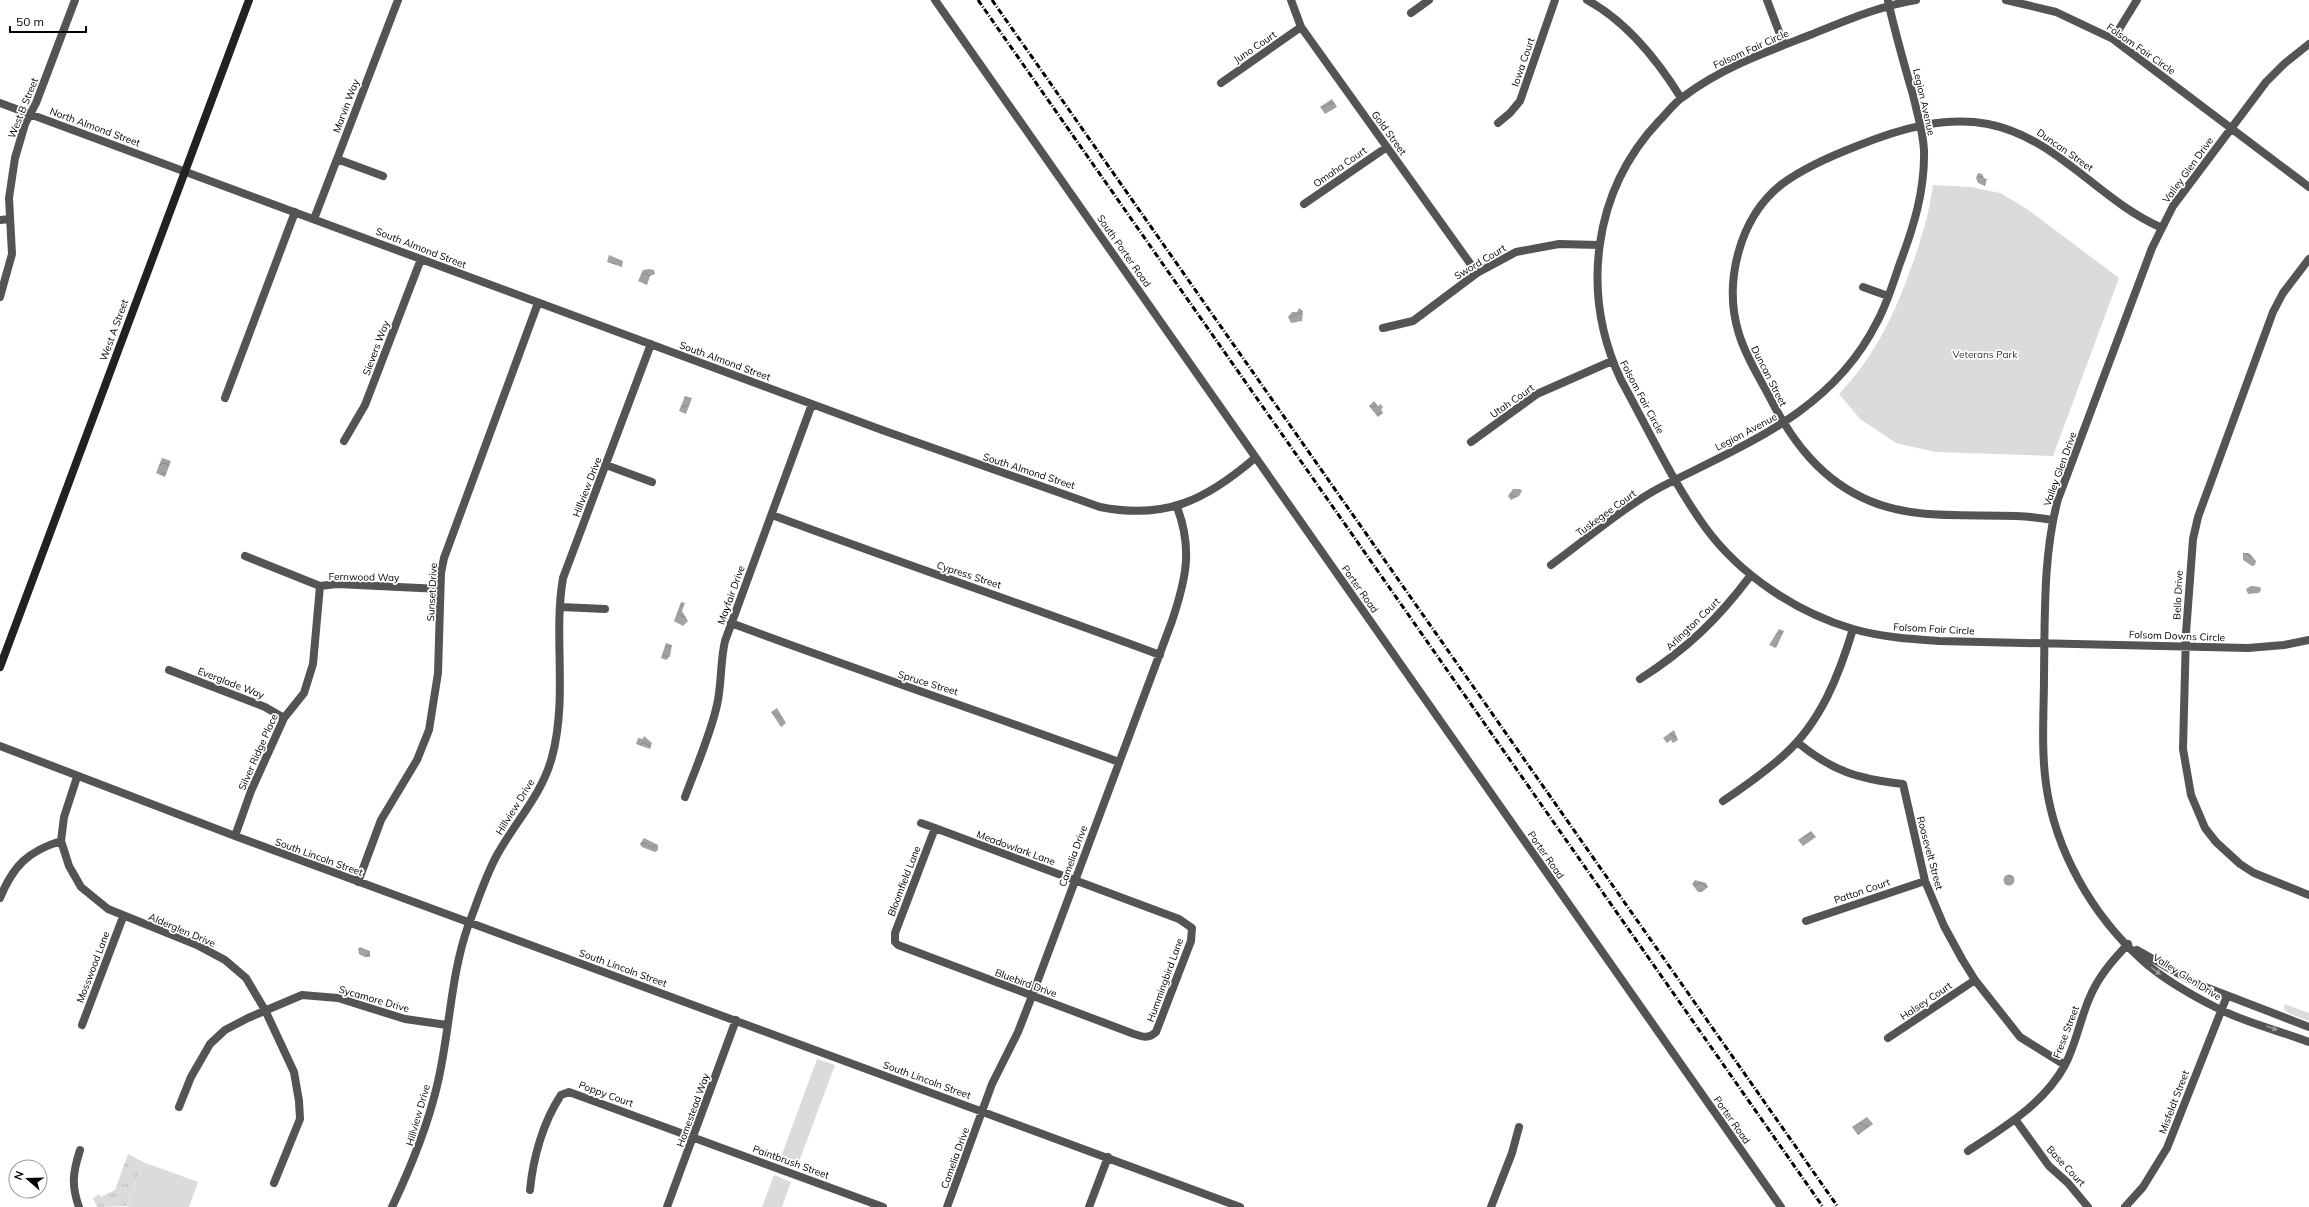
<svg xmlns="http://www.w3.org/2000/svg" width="2309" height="1207" viewBox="0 0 2309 1207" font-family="Mulish,sans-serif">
<defs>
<pattern id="grass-tufts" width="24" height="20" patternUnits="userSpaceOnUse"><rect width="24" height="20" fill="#dbdbdb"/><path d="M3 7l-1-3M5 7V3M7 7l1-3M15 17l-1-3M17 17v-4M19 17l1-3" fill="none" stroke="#bababa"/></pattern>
<pattern id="water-waves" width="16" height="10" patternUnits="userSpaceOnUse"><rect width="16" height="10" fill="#a2a2a2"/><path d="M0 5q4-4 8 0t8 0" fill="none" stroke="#8a8a8a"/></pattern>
</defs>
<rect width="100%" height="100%" fill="#fff"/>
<path fill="url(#grass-tufts)" d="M128,1154L143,1162L127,1206L97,1207L93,1198L99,1194L101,1197L115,1190Z"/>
<path fill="#dbdbdb" d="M1933,185L1971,187L2000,193L2027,209L2119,278L2053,456L1935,452L1896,443L1860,419L1839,394C1874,357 1894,316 1911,268C1921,240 1929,214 1933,185Z
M2285,1004L2309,1013V1021L2290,1014L2284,1009Z
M817,1059L835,1065L797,1167L780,1160Z
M143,1162L198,1182L189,1207H127Z
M774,1175L791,1182L782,1207H762Z"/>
<path fill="url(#water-waves)" d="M1332,99L1337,107L1325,114L1320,107Z
M1978,173L1982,174L1984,178L1987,179L1985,186L1978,183L1976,178Z
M609,255L623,261L622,267L607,262Z
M649,269L654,270L655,274L650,276L647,285L638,281L643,270Z
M1299,308L1303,311L1302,321L1291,323L1288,317L1292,312H1297Z
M685,396L692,398L686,414L679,411Z
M1374,401L1378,406L1381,404L1383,408L1381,409L1383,413L1378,417L1369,406Z
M162,458L171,461L165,477L156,473Z
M1513,489H1520L1522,491L1519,496L1511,500L1508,496Z
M2243,553H2249L2256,561L2255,565L2252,566L2243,560Z
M2251,586L2260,587L2261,590L2259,593L2248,594L2246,589Z
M681,602L685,603L682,611L688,621L683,626L674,621Z
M1779,629L1784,631L1776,648L1769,645Z
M666,643L672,645L670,656L666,660L661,658Z
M777,708L786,723L781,727L771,712Z
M1674,730L1678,740L1673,743L1671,740L1667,743L1663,738Z
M644,736L652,743L650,749L636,744L638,738L643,739Z
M1811,831L1816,837L1803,846L1798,840Z
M644,838L658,845V850L655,852L642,847L640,844Z
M2003.5 880a5.5 5.5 0 1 1 11 0a5.5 5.5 0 1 1-11 0Z
M1695,880L1706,883L1708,887L1702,892H1698L1692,884Z
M360,947L370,951V957H365L359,954L358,949Z
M1867,1117L1873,1124L1858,1135L1852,1127Z"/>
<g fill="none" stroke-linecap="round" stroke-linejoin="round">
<path stroke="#545454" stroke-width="8" d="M1291,0L1301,27L1477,273
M1587,0C1626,21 1658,61 1681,98
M1767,0L1784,45
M1916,0C1879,6 1845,21 1810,35C1766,52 1721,68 1683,97C1674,103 1667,113 1659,121C1593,191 1580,293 1621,380C1648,429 1672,481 1705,527C1740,575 1796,612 1853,629C1881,637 1910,639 1939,641L2248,648L2284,645L2309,640
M2006,0L2056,12L2113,39L2309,187
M1411,13L1429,0
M2113,39L2137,0
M2309,44L2284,64L2266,82L2173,206L2152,248L2058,499C2043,555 2045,616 2044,675C2044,711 2041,748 2046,784C2055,850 2092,915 2142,960C2164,980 2193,996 2219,1009C2247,1023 2280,1031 2309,1042
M1221,83L1301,27
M0,103L882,430L1100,507C1166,520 1206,500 1255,458
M1498,123L1510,113L1520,101L1555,0
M337,159L383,176
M1304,204L1387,147
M314,219L398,0
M0,220L10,219
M2309,259L2283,293L2273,312L2198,517L2193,539L2186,633L2183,749L2191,795L2205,828L2216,842L2240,864L2254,873L2309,895
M1863,287L1888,296
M0,297L12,254L9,198L15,158L25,124L36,103L75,0
M1383,328L1413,321L1477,273L1516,252L1559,244L1599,245
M225,398L295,212
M344,441L365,405L421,259
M1471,442L1537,394L1612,361
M606,465L652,482
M772,515C901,563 1031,607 1160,655
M2053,520C1993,509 1927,525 1870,501C1822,481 1792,442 1769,396C1758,375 1746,357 1739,334C1723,283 1739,218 1782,184C1805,167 1831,156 1857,146C1899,129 1943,116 1988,124C2058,138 2099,201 2162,228
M245,556L320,586L337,584L440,589
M1551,565C1585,540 1625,506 1661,487C1745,444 1832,412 1877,322C1887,304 1893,283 1900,263C1914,226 1925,190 1924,150C1923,131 1917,113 1913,95C1904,64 1895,32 1888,1
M561,607L605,609
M731,623C860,671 990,715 1119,762
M169,670L265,707L284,718
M1640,679C1687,649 1718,619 1751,575
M1797,742C1832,771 1858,779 1903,784L1925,881L1944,926L1962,959L1975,980L2020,1037L2065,1065
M0,746L235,836L1240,1207
M77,777L64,817L61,841L69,866L81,887L108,909L197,945L225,960L246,978L265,1010L294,1072L299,1101L300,1119L274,1183
M685,797C696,767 710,736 717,705C722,683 720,662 725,641L812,404
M1723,801C1744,787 1765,772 1784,755C1821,722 1839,675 1853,629
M921,823L935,828L1179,919L1192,928L1191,941L1156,1032C1149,1039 1143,1037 1134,1034L898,945L895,942V933L935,828
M235,836L251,791L284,718L304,693L313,664L320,586
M358,882L381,820L417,760L429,730L438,673L441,573L444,558L538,303
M0,898C13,866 28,851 61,841
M1806,921L1925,881
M2137,950L2195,983L2309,1027
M82,1025L123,917
M1888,1038L1975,980
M179,1107L191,1077L210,1044L225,1030L248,1018L302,995L338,998L405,1019L447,1025
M2015,1119L2049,1166L2068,1183L2088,1207
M1968,1151C2004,1127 2044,1104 2065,1065C2076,1044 2080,1020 2089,999C2098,977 2112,961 2128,944
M530,1190C533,1158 543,1122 561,1095L569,1092L883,1207
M79,1207C71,1185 73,1172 80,1150
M392,1207C411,1167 427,1128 437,1086C450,1032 450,978 468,926C477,903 485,877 497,855C515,822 542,795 552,757C568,697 553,637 563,578L651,344
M667,1207L736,1020
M947,1207L992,1084L1018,1032L1032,996L1172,621C1186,579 1193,549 1177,507
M1089,1207L1108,1157
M1491,1207L1512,1153L1519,1127
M2125,1207L2143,1187L2167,1148L2227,996"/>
<path stroke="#545454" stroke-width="8" d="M935,0L1781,1207"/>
<path stroke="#212121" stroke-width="8" d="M0,667L249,0"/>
<path stroke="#000" stroke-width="3" stroke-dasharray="6 2 1 2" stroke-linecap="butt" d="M978,0L1823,1207
M992,0L1838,1207"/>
</g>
<defs><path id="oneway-solid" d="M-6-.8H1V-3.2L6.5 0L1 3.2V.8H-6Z"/></defs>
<g fill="#989898">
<use href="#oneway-solid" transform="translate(2156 971) rotate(37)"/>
<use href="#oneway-solid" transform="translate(2272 1028) rotate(20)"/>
</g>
<g text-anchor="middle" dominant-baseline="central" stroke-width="3.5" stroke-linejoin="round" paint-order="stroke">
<g font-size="10" fill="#000" stroke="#fff">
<text transform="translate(1255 47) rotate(-34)">Juno Court</text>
<text transform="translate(1751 49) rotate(-24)">Folsom Fair Circle</text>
<text transform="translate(2141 49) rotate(35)">Folsom Fair Circle</text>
<text transform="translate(1523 62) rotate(-71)">Iowa Court</text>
<text transform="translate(1924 102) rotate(77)">Legion Avenue</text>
<text transform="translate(346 106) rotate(-69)">Marvin Way</text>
<text transform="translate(23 108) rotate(-68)">West B Street</text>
<text transform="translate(95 127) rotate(20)">North Almond Street</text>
<text transform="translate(1389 133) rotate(54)">Gold Street</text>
<text transform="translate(2065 150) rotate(35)">Duncan Street</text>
<text transform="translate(1340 167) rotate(-35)">Omaha Court</text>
<text transform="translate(2188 170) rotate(-54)">Valley Glen Drive</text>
<text transform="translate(421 248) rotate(21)">South Almond Street</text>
<text transform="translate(1124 251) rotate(55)">South Porter Road</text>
<text transform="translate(1480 262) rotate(-31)">Sword Court</text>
<text transform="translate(114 330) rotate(-70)">West A Street</text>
<text transform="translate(376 348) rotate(-69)">Sievers Way</text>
<text transform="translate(725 361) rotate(20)">South Almond Street</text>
<text transform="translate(1769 376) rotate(63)">Duncan Street</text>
<text transform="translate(1642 397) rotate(62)">Folsom Fair Circle</text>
<text transform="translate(1512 401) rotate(-35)">Utah Court</text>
<text transform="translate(1746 432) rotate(-28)">Legion Avenue</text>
<text transform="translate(2060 469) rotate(-70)">Valley Glen Drive</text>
<text transform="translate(1029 471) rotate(18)">South Almond Street</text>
<text transform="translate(587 487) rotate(-69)">Hillview Drive</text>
<text transform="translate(1606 513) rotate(-36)">Tuskegee Court</text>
<text transform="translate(969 575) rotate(18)">Cypress Street</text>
<text transform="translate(364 577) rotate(1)">Fernwood Way</text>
<text transform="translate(1360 589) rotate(55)">Porter Road</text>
<text transform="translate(432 592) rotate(-87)">Sunset Drive</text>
<text transform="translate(731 595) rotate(-70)">Mayfair Drive</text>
<text transform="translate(2178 595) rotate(-87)">Bello Drive</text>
<text transform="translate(1693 624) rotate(-44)">Arlington Court</text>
<text transform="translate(1934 629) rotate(3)">Folsom Fair Circle</text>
<text transform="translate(2177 636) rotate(2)">Folsom Downs Circle</text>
<text transform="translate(231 683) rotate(21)">Everglade Way</text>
<text transform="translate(928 683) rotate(17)">Spruce Street</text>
<text transform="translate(258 752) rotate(-66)">Silver Ridge Place</text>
<text transform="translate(515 807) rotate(-58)">Hillview Drive</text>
<text transform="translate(1016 848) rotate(20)">Meadowlark Lane</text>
<text transform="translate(1930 853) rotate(75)">Roosevelt Street</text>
<text transform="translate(1546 855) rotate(55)">Porter Road</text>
<text transform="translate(1073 856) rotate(-70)">Camelia Drive</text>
<text transform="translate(319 857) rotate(20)">South Lincoln Street</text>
<text transform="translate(904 881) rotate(-69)">Bloomfield Lane</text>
<text transform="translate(1862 891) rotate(-19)">Patton Court</text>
<text transform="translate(182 930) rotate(23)">Alderglen Drive</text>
<text transform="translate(93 967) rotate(-69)">Mosswood Lane</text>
<text transform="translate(623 968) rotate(20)">South Lincoln Street</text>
<text transform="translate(2187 977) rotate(32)">Valley Glen Drive</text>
<text transform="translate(1165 980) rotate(-70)">Hummingbird Lane</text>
<text transform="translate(1026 983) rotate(20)">Bluebird Drive</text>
<text transform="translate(374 999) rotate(16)">Sycamore Drive</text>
<text transform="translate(1926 1001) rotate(-34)">Halsey Court</text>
<text transform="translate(2066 1032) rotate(-69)">Frese Street</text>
<text transform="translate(927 1080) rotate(20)">South Lincoln Street</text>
<text transform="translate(606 1094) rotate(20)">Poppy Court</text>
<text transform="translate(2174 1102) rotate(-69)">Misfeldt Street</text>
<text transform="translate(693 1110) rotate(-70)">Homestead Way</text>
<text transform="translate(418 1115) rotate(-74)">Hillview Drive</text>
<text transform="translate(1732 1120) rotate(55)">Porter Road</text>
<text transform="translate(955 1158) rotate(-70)">Camelia Drive</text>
<text transform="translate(791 1162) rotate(20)">Paintbrush Street</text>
<text transform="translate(2066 1166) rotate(47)">Base Court</text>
</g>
<g font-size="10" fill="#323232" stroke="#fff">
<text x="1985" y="354">Veterans Park</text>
</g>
</g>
<g transform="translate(28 1179) rotate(290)"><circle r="19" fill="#ffffff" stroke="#999999"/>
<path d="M0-3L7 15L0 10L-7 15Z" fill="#000000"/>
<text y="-6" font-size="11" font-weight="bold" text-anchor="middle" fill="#000000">N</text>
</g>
<path d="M10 26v6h76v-6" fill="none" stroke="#000000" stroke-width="2"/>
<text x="16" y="26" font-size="12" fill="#000000" stroke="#ffffff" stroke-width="3" paint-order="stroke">50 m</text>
</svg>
